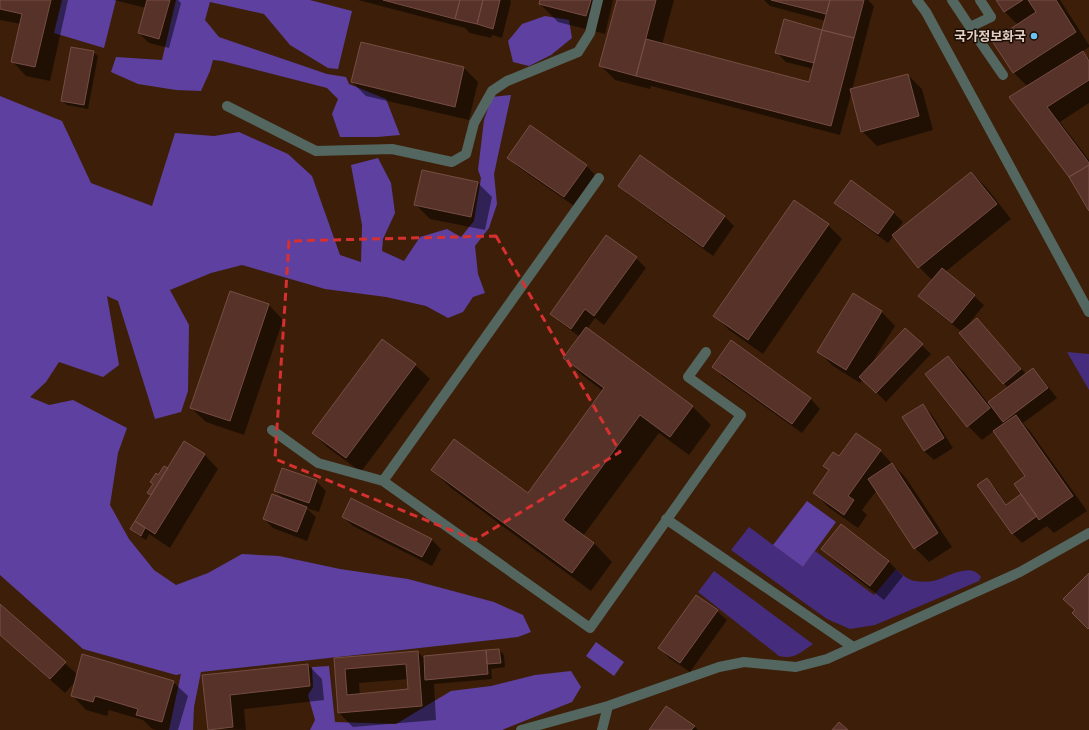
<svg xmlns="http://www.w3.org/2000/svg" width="1089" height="730" viewBox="0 0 1089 730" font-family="'Fira Sans Condensed','Noto Sans KR',sans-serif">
<rect width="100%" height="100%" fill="#3d1f09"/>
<path fill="#452c7d" d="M1067,352L1089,354V390Z
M749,527L803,567L815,551L874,595L896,569C900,573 906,578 911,580C917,582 926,582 933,581C947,578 970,561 981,577L979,581L875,625L850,629L827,619L731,550Z
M714,571L813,644C801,652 794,660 779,656L698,592Z"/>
<path fill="#5d40a0" d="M62,0H116L104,48L54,33Z
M176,0H310L352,11L338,69L328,68L290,45L264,14L210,2L205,20L219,37L327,74L346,77L349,84L386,99L400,135L377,137H340L332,114L338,99L327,88L222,61L213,60L210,71L201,91L176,90L138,84L111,72L116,57L162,60Z
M545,16L569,20L572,38L551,55L529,66L513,62L508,41L522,24Z
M511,95L494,174L497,204L489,228L475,246L478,274L485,293L473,297L463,312L448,318L426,306L386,297L325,289L242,265L211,273L170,290L189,325L188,391L181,412L155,419L118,301L107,296L119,365L103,377L59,362L46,382L30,397L49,405L73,400L127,428L118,453L110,505L129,539L154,570L176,585L208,573L242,554L279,556L340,569L408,579L494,602L523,615L531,632L518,637L201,672L194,707L193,730H169L181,674L176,675L83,649L0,575V96L62,121L91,183L152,206L175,133L214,136L239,132L288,154L312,176L340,255L361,262L362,225L351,165L378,158L391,183L395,213L383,239L382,251L404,261L420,237L447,229L461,237L474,221L481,178L478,170L484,120L492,97Z
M807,501L836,522L803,567L773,545Z
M596,642L624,662L614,676L586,656Z
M329,666L335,722L396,724L451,691L491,686L535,675L571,671L581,687L572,702L502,730H310L315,720L308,695L313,687L312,667Z"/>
<path fill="#0007" fill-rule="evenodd" d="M0,0H68L50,81L26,76L12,61L21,24L0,20Z
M114,0H178L181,3L169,48L149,43L139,33L146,8Z
M358,0H510L511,2L502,38L492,35L491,38L470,33L465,28Z
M541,0H612L613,1L605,34L558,22L540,4Z
M618,0H674L662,45L810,83L813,69L786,62L776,52L823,31L826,21L770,6L764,0H868L874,6L852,90L908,75L922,89L933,130L877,146L862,131L852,91L840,135L651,86L650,89L615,80L601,66Z
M997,0H1060L1089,45V47L1082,52L1089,59V103L1060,122L1089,160V209L1028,87L1014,73L1018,25L1005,12Z
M93,52L98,56L88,109L67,105L62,101Z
M464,68L478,82L469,120L366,96L352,82Z
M641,157L725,217L734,226L713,256L629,195L619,186Z
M509,158L586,165L595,175L574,206L518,167Z
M423,171L478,183L492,197L485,230L430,219L415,204Z
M971,173L986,187L1011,219L945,272L974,296L984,305L967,326L986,329L1026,374L1033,369L1042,379L1057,398L1023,423L1030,431L1087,511L1054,533L1047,526L1022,543L1012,533L987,479L996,489L1007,505L1021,495L1027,477L994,431L982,440L968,426L948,357L963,371L992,408L1008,388L961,333L962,332L929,306L920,296L932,280L919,267L894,235L888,243L845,212L836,203L851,181L894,213L903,222L895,233Z
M828,225L842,239L763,354L729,330L715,316Z
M636,258L646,268L604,325L595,318L587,329L693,407L711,425L689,455L659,433L583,536L594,543L612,562L591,591L451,488L432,470L528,494L603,391L583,376L564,358L580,337L561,323L551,314Z
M231,292L269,305L283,320L244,435L206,422L191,408Z
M881,311L895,326L873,361L905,329L931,354L886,402L863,379L860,383L833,366L819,352Z
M382,340L415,365L430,379L361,472L327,447L313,433Z
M732,342L811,399L820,409L802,433L723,377L714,367Z
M923,405L932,415L953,448L934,460L924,451Z
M880,451L906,478L952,547L929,562L915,548L877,490L862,510L867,515L858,528L828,507L814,492Z
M204,454L218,469L170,548L149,534L146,540L136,534L131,529L152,496L159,476L168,470Z
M316,481L326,491L319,512L306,508L316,517L307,541L273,528L264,519L284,499L275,491Z
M343,517L431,539L441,549L432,566L353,526Z
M841,525L889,562L903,576L884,600L837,563L823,549Z
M0,605L78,675L173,682L188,696L178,730H157L152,729L143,720L109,710L107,716L86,710L72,695L76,681L65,693L0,635Z
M717,611L727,620L690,672L669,658L660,648Z
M499,650L504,655L505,667L491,669L492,679L434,684L436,720L353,727L339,713L335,659L418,652L425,659ZM409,679L410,690L360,695L359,683Z
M308,665L322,679L324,700L244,709L246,730L209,729L203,676Z
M694,726L698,730H651Z"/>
<path fill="#573229" stroke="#764d44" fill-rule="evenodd" d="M0,0H51L35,67L11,62L22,14L0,9Z
M147,0H170L159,39L138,33Z
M383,0H460L455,19Z
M460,0H483L477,24L455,19Z
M483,0H500L493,29L477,24Z
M540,0H591L586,16L539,4Z
M617,0H656L636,76L599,66Z
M771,0H830L826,14Z
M830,0H864L854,38L822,30Z
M996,0H1023L1004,12Z
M1028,0H1056L1076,32L1013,73L992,41L1036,12Z
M784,19L822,30L814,63L775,53Z
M822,30L854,38L831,126L636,76L646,39L809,82Z
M361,42L464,67L455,107L351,82Z
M71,47L94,51L84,105L61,101Z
M1083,51L1089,61V80L1047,107L1089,163V165L1069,177L1009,97Z
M908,74L919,116L861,132L850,89Z
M530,125L587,165L564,197L507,158Z
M640,155L725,216L703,247L618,186Z
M1089,165V211L1069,177Z
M422,170L478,182L471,217L414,205Z
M971,172L997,204L918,268L892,235Z
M851,180L894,212L878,234L834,203Z
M794,200L829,224L748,340L713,316Z
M606,235L637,257L594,316L585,309L571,329L550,314Z
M942,268L975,295L952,323L918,296Z
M230,291L269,304L230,421L190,408Z
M853,293L882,311L846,370L817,352Z
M977,318L1021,369L1003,384L959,333Z
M586,327L693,406L670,437L640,415L563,520L594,543L572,573L431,470L454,439L528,493L604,388L563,358Z
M905,328L923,344L876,393L859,377Z
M382,339L416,364L346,458L312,433Z
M731,340L811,398L792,424L712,367Z
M948,356L990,408L967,427L925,374Z
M1033,368L1048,388L1003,422L988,402Z
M923,404L944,438L924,451L902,417Z
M1016,415L1073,496L1039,520L1014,484L1025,476L993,431Z
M856,433L881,450L848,496L854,500L844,515L813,493L829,470L823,466L833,452L839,456Z
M184,441L205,454L155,534L135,521Z
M892,463L938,533L914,549L868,479Z
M164,466L168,468L151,495L147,493L153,484L150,482L156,473L158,475Z
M282,468L317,480L309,503L274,491Z
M987,478L1006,505L1021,494L1037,516L1012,534L977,485Z
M272,494L307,507L297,532L263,519Z
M351,498L432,539L422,557L342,517Z
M135,521L145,528L141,536L130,529Z
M841,524L889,561L870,586L821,549Z
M1089,573V628L1088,629L1072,613L1075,610L1063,599Z
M696,595L718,610L680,663L658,648Z
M0,604L66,662L50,679L0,635Z
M499,649L501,663L487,664L486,650Z
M486,650L488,674L425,680L424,656Z
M418,651L422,706L338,713L334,658ZM406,664L408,689L347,695L345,669Z
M82,654L174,681L162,722L136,715L138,709L95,696L93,702L71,696Z
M308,664L310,686L230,695L233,727L208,730L202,675Z
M666,706L695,726L691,730H649Z
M839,722L848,730H832Z"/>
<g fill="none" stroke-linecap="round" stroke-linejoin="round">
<path stroke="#536660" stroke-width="10" d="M952,0L970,27
M980,0L991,17L970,27L1003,75
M227,106L316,151L392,149L452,162L466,154L474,123L492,91L507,81L578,52L590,33L598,0
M599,178L383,481L590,628L741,415L688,377L706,352
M272,430L318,463L383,481
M666,519L853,647"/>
<path stroke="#536660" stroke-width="10" d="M521,730L608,706L719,667L744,662L796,667L827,659L1020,572L1089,533
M602,730L608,706"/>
<path stroke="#536660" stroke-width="10" d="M917,0L926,12L1089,312"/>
</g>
<path fill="none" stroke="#d73030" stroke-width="3" stroke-dasharray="8 5" stroke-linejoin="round" d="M496,236L620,452L475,540L275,459L289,241Z"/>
<circle fill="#6bc3f2" stroke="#1a0d05" stroke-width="1.5" cx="1034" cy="36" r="4"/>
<g text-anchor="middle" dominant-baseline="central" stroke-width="3" stroke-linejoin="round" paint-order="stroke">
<g font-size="13" font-weight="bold" fill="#e3cec2" stroke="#1a0d05" text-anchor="end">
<text x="1026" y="36">국가정보화국</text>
</g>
</g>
</svg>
